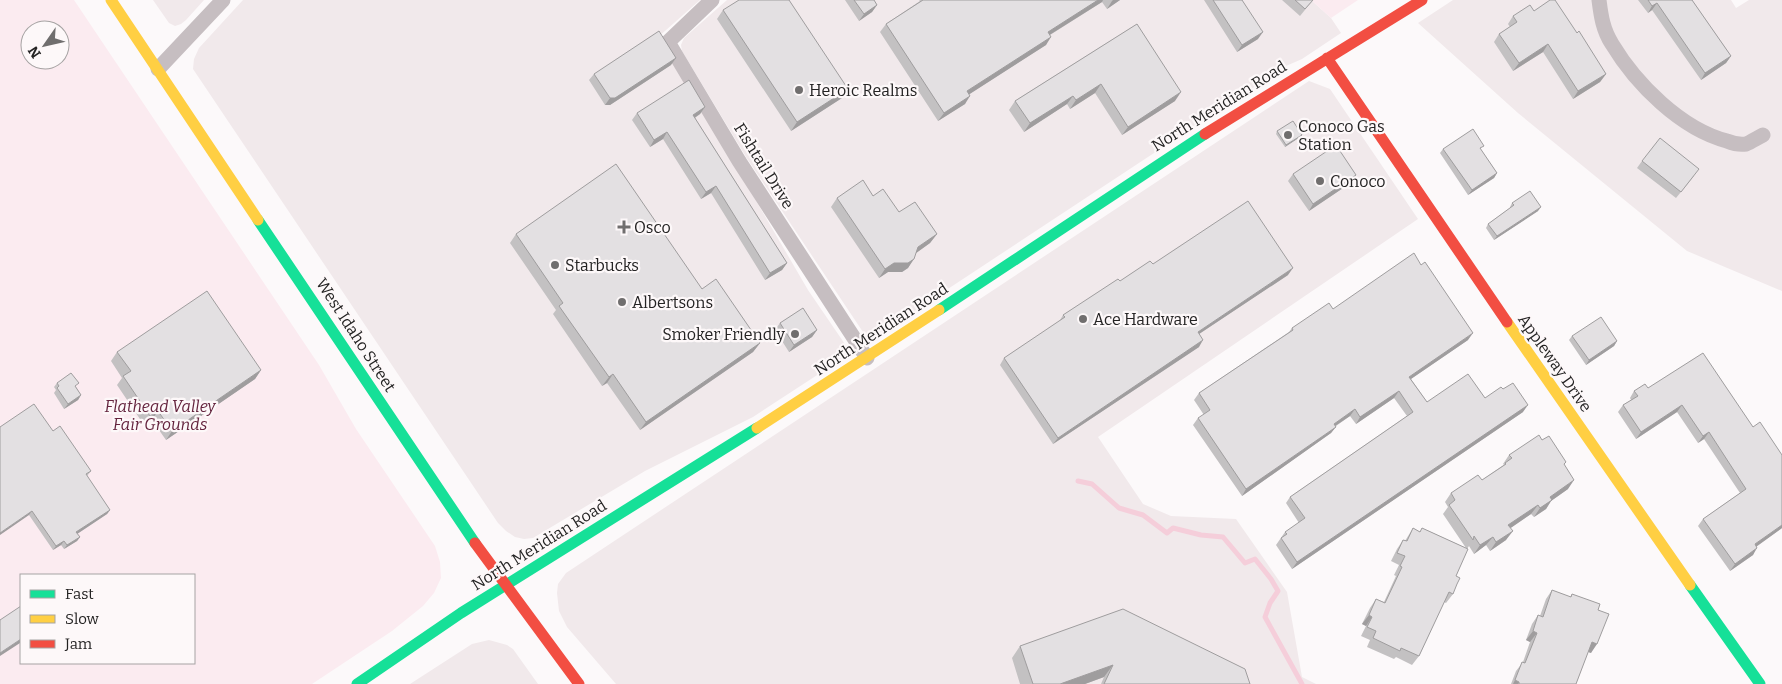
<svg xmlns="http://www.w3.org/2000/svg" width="1782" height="684" viewBox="0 0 1782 684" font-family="Bitter,serif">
<rect width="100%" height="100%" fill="#fcf9fa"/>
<path fill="#f1e9eb" d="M153,0H204L186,20L181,24L175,26L169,23Z
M243,0H700L657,38L706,115L808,290L851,353L753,417L645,471L533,538L524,539L515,537L506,531L498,523L193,69L194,59L199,48Z
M727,0H1311L1331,18L1341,33L1302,59L1286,66L869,341L746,157L682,51L681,45L684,38Z
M1453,0H1731L1736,8L1749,0H1782V291L1687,251L1518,113L1418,23Z
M1309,81L1330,89L1418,219L1098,437L1143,504L1171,516L1236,519L1287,592L1302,677L1316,684H616L567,627L559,611L557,593L558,584L566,573Z
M489,640L507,645L513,649L538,684H410L472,644Z"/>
<path fill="#fbebf0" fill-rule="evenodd" d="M0,0H74L319,365L356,429L435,546L440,562L441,578L434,593L423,606L392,631L312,684H0ZM30,30H60V60H30ZM21,575H194V663H21Z
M1311,0H1358L1331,18Z"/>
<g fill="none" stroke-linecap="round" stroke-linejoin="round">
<path stroke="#f5ceda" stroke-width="5" d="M1078,481L1092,484L1119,508L1143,515L1167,533L1173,528L1201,535L1223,537L1245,563L1255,559L1271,579L1278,591L1270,603L1265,617L1302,684"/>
<path stroke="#c6bec1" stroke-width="15" d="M712,0L668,42L739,161L867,358
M1599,0C1601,16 1603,30 1612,44C1636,84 1681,129 1727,141C1732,143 1740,145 1746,144C1751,142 1757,138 1763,135
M158,69L223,0"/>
<path stroke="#16e098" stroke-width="11" d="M258,220L475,543
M939,310L1205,134
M1690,585L1760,684
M357,684L461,613L757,428"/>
<path stroke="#ffcf43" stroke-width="11" d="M111,0L258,220
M1507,322L1690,585
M757,428L939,310"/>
<path stroke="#f24e42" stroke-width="11" d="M1327,58L1507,322
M1205,134L1422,0
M475,543L579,684"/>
</g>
<path fill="#c3c1c2" d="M845,0H874L877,5L872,12L859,21Z
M919,0H1120L1107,9L1102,2L1050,35L1046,45L969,94L965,104L938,121L880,32L886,24L920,1Z
M1204,0H1242L1258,39L1237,52Z
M1282,0H1313L1300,16Z
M1638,0H1692L1731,56L1726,63L1701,80L1652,10L1648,13Z
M723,10L842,98L791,131L717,19Z
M1534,11L1577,33L1606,74L1600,82L1573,99L1543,52L1513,71L1494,42L1499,34L1510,27L1508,24L1513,16Z
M1137,24L1175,101L1122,135L1095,93L1070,109L1067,104L1024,132L1009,110L1015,101Z
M671,65L610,105H605L589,80L594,74Z
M705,107L700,114L695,118L787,263L782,270L765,280L711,193L701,199L663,139L650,147L632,120L637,113Z
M1277,131L1302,135L1300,137L1285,147L1276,134Z
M1443,149L1481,150L1497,173L1494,178L1468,195L1440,153Z
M1642,161L1694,176L1676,198L1637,168Z
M1293,174L1356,175L1352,182L1309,211L1288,181Z
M873,196L937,234L930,243L916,253L908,268L902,272H888L879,278L831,207L837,198Z
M1512,203L1538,211L1494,240L1486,228L1488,224L1510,208V207Z
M516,234L702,289L760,343L753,352L640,430L607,383L602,386L553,314L556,310L510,243Z
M1288,275L1199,334V347L1053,444L1000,365L1004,358L1059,322L1063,315L1120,281Z
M1333,309L1468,340L1411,379L1427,402L1485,398L1523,412L1292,569L1276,545L1285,532L1299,523L1286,503L1290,497L1407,416L1394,398L1356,424L1350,416L1336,426L1331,433L1242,496L1193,425L1198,418L1204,415L1194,400L1199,393L1289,332L1292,328Z
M780,323L817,330L812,337L789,352L775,330Z
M1572,336L1617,341L1614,346L1586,365L1569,340Z
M117,352L261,370L255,379L166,440L152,420L144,425L117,385L122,378L111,361Z
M57,383L76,387L81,395L78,400L64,409L54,393L56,390L54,387Z
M1648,388L1753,427L1782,455V528L1756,547L1753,555L1730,571L1698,526L1703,519L1740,493L1704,439L1698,443L1677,412L1636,439L1618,412L1623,405L1631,400L1630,398L1634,391Z
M53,431L91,471L87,476L110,510L107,514L77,534L80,537L77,541L64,549L61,545L53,550L29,515Z
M1542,440L1566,462L1564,465L1568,489L1551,501L1546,509L1534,517L1531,514L1510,528L1506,540L1490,551L1486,545L1474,554L1469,546L1467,549L1456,576L1453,594L1446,603L1444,602L1419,656L1412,665L1396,657L1394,659L1367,647L1370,640L1361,636L1366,626L1362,624L1370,608L1376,599L1384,602L1396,576L1394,575L1399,565L1391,561L1397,549L1403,540L1405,541L1413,528L1420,532L1422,528L1466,548L1443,514L1448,507L1445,502L1451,493L1482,480L1502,466L1504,465L1503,464L1509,455Z
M1552,590L1570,597L1572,594L1598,610L1591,653L1588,652L1576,684H1511L1516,671L1523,662L1530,642L1526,640L1532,624L1538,615L1540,616L1546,599Z
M1020,646L1250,684H1101L1104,677L1085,684H1020L1012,658Z"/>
<path fill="#9f9d9e" d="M1098,0H1103L1102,2L1043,39L1048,32Z
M1113,0H1120L1107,9L1112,1Z
M1657,3L1652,10L1648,13L1652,6Z
M877,5L872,12L859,21L864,14Z
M1263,32L1258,39L1237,52L1242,45Z
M1051,37L1046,45L962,99L967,91Z
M1548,44L1543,52L1513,71L1519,63Z
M1731,56L1726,63L1701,80L1705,73Z
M676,58L671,65L610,105H605L610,98Z
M1606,74L1600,82L1573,99L1578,91Z
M1101,84L1095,93L1070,109L1076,100Z
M848,89L842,98L791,131L797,122Z
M1181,92L1175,101L1122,135L1128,127Z
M970,96L965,104L938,121L944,113Z
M1073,96L1067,104L1024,132L1030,123Z
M705,107L700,114L688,122L693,115Z
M667,132L663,139L650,147L654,140Z
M1302,135L1300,137L1285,147L1286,145Z
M1497,173L1494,178L1468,195L1472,190Z
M1356,175L1352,182L1309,211L1313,204Z
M716,186L711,193L701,199L706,192Z
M1541,207L1538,211L1494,240L1497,236Z
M937,234L930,243L912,256L918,247Z
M914,259L908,268L902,272H888L879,278L885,269L894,263Z
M787,263L782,270L765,280L770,273Z
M1293,268L1288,275L1193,338L1198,332Z
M817,330L812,337L789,352L794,345Z
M1473,333L1468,340L1405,383L1409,377Z
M1203,340L1199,347L1053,444L1058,438Z
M1617,341L1614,346L1586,365L1589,360Z
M760,343L753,352L640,430L646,422Z
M261,370L255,379L166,440L172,431Z
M613,374L607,383L602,386L609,377Z
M1399,391L1394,398L1356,424L1360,417Z
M81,395L78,400L64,409L68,404Z
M1528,405L1523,412L1292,569L1297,562Z
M1682,405L1677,412L1636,439L1641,432Z
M1355,409L1350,416L1329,430L1334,424Z
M158,411L152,420L144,425L150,416Z
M1336,427L1331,433L1242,496L1246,489Z
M1709,432L1704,439L1698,443L1703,436Z
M1574,480L1568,489L1551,501L1546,509L1534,517L1540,508L1550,497Z
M1538,505L1531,514L1502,534L1508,525Z
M110,510L107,514L74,536L76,532Z
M32,511L29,515L0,535V533Z
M1782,525V528L1750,551L1755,544Z
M1513,531L1506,540L1490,551L1496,542Z
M80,537L77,541L64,549L67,545Z
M1493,537L1486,545L1474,554L1480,545Z
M64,541L61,545L53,550L56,546Z
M1757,548L1753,555L1730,571L1735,564Z
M1369,615L1372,617L1366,626L1362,624Z
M1533,631L1537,633L1530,642L1526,640Z
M21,639V641L20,643L0,656V653Z
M1592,642L1597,644L1591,653L1586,651Z
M1113,665L1104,677L1085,684H1060Z
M1515,680L1519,682L1518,684H1513Z"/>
<path fill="#e3e0e2" stroke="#9f9d9e" d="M739,0H789L848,89L797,122L723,10Z
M854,0H874L877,5L864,14Z
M923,0H1098L1048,32L1051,37L967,91L970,96L944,113L886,24Z
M1213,0H1242L1263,32L1242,45Z
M1295,0H1313L1305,9Z
M1550,0H1555L1577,33L1579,31L1606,74L1578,91L1548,44L1519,63L1499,34L1517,22L1513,16L1530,5L1534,11Z
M1648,0H1692L1731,56L1705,73L1657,3L1652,6Z
M1137,24L1181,92L1128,127L1101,84L1076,100L1073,96L1030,123L1015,101Z
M659,31L676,58L615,98H610L594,74Z
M689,80L705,107L693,115L787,263L770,273L716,186L706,192L667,132L654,140L637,113Z
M1293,121L1302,135L1286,145L1277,131Z
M1473,129L1484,146L1480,148L1497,173L1472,190L1443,149Z
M1660,138L1699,169L1681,192L1642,161Z
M1336,145L1356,175L1313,204L1293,174Z
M616,164L702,289L716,279L760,343L646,422L613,374L609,377L559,306L563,303L516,234Z
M863,180L873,196L883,189L899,212L915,202L937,234L918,247L914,259L908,263H894L885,269L837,198Z
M1530,191L1541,207L1497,236L1488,224L1514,205L1512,203Z
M1248,201L1293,268L1198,332L1203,340L1058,438L1004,358L1065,317L1063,315L1118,279L1120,281L1150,261L1153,264Z
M1414,253L1421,265L1425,262L1473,333L1409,377L1427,402L1468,374L1485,398L1501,387L1503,389L1513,383L1528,405L1297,562L1281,538L1287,534L1285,532L1305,518L1290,497L1413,412L1399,391L1360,417L1355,409L1334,424L1336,427L1246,489L1198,418L1210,410L1199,393L1293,330L1292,328L1329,303L1333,309Z
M207,291L261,370L172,431L158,411L150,416L123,376L131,371L117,352Z
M803,308L817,330L794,345L780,323Z
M1601,317L1617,341L1589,360L1572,336Z
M1703,353L1753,427L1760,422L1782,455V525L1755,544L1757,548L1735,564L1703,519L1746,489L1709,432L1703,436L1682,405L1641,432L1623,405L1638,396L1634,391L1645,384L1648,388Z
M71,373L79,383L75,386L81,395L68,404L57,388L59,386L57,383Z
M34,404L53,431L60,426L91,471L86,474L110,510L76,532L80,537L67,545L64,541L56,546L32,511L0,533V427Z
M1539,435L1542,440L1549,436L1566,462L1564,464L1574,480L1550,497L1552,500L1540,508L1538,505L1508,525L1513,531L1496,542L1493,537L1480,545L1474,536L1473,540L1449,505L1455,500L1451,493L1478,475L1482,480L1506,464L1505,463L1512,458L1509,455Z
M1413,528L1420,532L1422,528L1468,549L1456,576L1460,578L1457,584L1453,594L1449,592L1419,656L1401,648L1400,651L1373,638L1376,631L1367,627L1372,617L1369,615L1376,599L1385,603L1402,567L1400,566L1405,556L1397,553L1403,540L1407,541Z
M1552,590L1571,597L1572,594L1600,604L1598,610L1609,614L1597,644L1592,642L1576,684H1519V682L1515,680L1522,662L1525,663L1537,633L1533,631L1538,615L1543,617Z
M21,606V639L0,653V620Z
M1123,609L1245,669L1250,684H1104L1113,665L1060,684H1033L1020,646Z"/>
<g fill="#706e6e" stroke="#fdf8f9" stroke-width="2">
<circle cx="799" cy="90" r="5"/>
<circle cx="1288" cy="135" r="5"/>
<circle cx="1320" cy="181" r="5"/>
<path d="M621.5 219.5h5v5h5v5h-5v5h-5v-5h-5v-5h5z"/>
<circle cx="555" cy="265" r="5"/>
<circle cx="622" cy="302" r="5"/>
<circle cx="1083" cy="319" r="5"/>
<circle cx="795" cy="334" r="5"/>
</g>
<g text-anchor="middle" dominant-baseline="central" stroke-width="4.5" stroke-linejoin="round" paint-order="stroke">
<g font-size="16" fill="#242323" stroke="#fdf8f9" text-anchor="start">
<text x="809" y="90">Heroic Realms</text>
<text x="1298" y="126">Conoco Gas<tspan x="1298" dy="18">Station</tspan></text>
<text x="1330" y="181">Conoco</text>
<text x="634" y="227">Osco</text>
<text x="565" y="265">Starbucks</text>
<text x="632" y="302">Albertsons</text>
<text x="1093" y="319">Ace Hardware</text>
<text x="785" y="334" text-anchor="end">Smoker Friendly</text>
</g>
<g font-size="16" fill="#242323" stroke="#fdf8f9">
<text transform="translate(1219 106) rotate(-32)">North Meridian Road</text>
<text transform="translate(764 166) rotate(58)">Fishtail Drive</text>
<text transform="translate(881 329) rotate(-33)">North Meridian Road</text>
<text transform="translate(356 335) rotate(57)">West Idaho Street</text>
<text transform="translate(1555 363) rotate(55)">Appleway Drive</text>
<text transform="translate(539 545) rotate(-32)">North Meridian Road</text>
</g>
<g font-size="16" font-style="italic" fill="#64243e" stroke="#fdf8f9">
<text x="160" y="406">Flathead Valley<tspan x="160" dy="18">Fair Grounds</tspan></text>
</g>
</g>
<rect x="20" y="574" width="175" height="90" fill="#fdf8f9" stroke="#a6a3a3"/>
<rect x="30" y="590" width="25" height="8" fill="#16e098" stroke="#a6a3a3"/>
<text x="65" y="599" font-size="15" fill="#242323">Fast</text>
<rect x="30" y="615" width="25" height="8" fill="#ffcf43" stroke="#a6a3a3"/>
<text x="65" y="624" font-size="15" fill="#242323">Slow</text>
<rect x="30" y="640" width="25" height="8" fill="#f24e42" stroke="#a6a3a3"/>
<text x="65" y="649" font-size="15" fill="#242323">Jam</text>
<g transform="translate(45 45) rotate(236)"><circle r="24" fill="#fdf8f9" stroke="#a6a3a3"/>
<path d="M0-4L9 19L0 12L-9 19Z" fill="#706e6e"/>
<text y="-8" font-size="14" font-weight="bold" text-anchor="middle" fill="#242323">N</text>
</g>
</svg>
